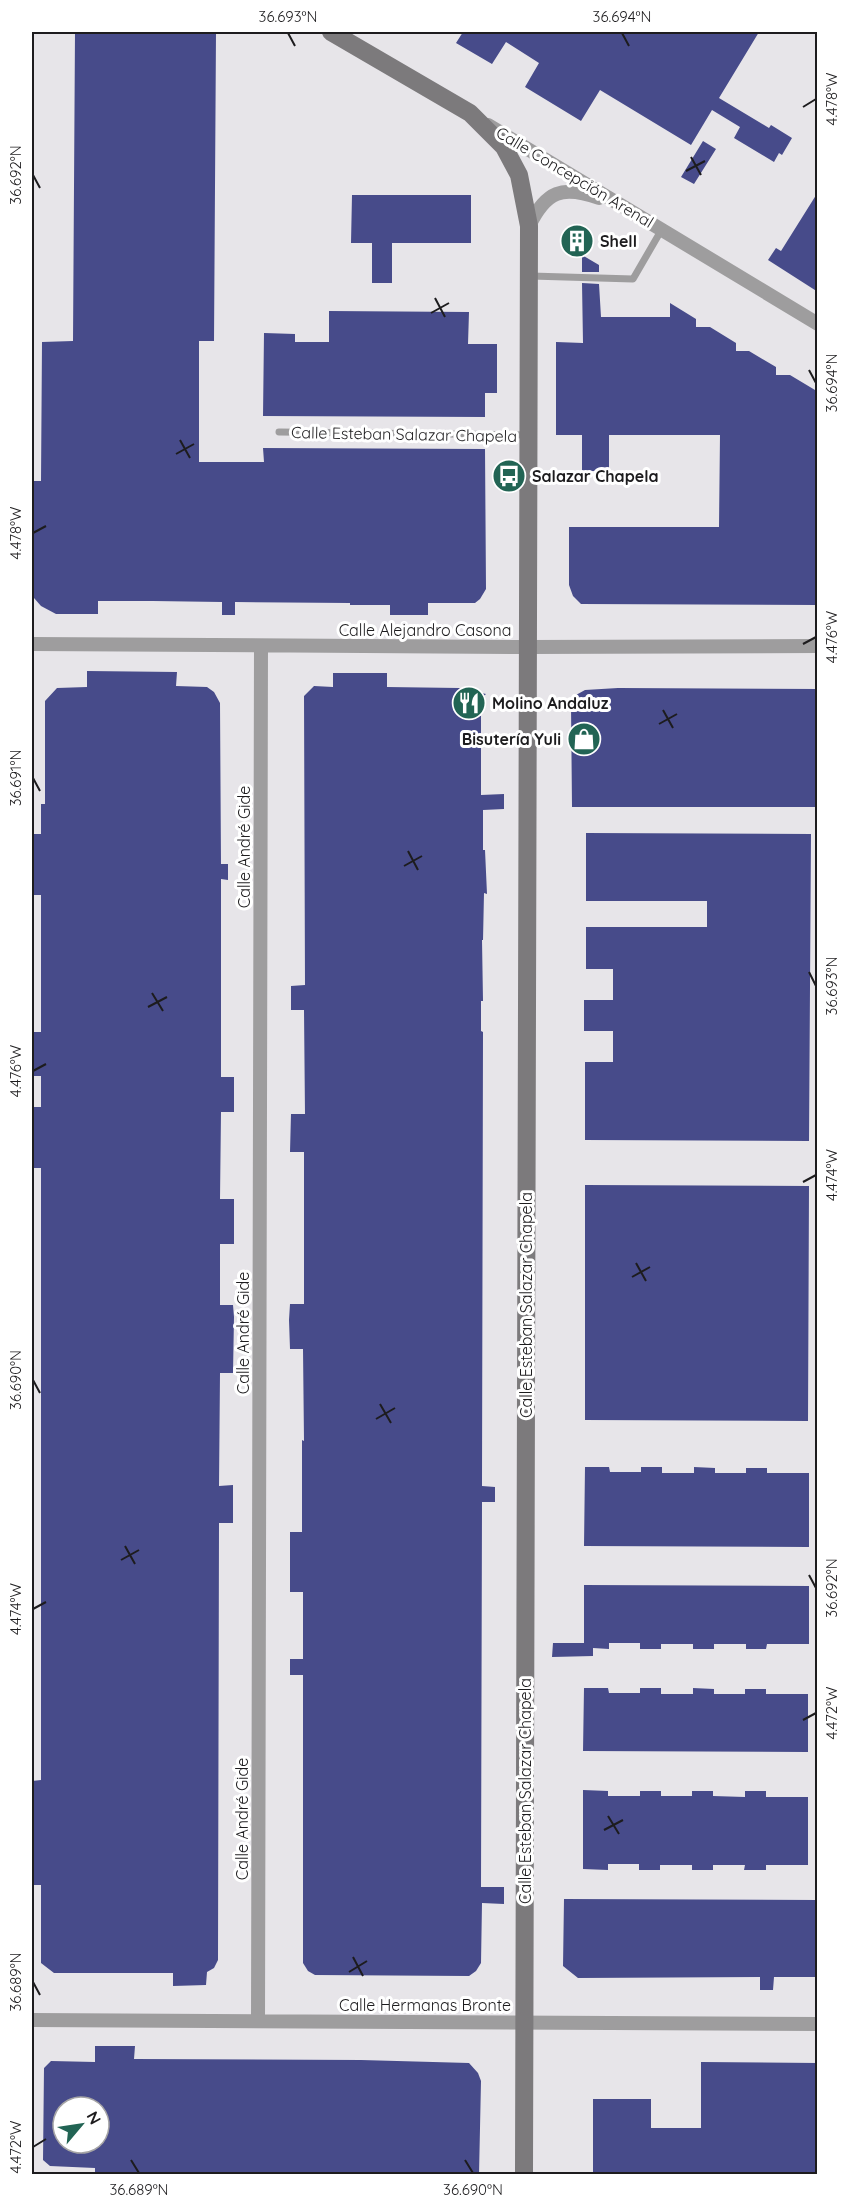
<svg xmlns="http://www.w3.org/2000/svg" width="849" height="2206" viewBox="0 0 849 2206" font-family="Quicksand,sans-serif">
<rect width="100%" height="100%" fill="#e7e5e9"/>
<path fill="#474b8a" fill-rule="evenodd" d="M75,32H216L214,341H199V462H264L263,448L485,449L486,589L480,599L475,603H428V615H390V605H350V603L235,602V615H222V602L153,601H98V614H56L41,606L34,598L32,593V481H41L42,342L73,341Z
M463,32H759L719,98L769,128L771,125L792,138L782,155L779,153L774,162L734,138L740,127L712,110L691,145L600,90L581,121L525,87L539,63L506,42L492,64L456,43Z
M703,141L716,149L694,184L681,177Z
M818,192V292L768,260L776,248L781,251Z
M352,195H471V243H392V283H372V243H351Z
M569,230H586L585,253L569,252Z
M582,255L599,265V272H582Z
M582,283L599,284L601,317H670V303L696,319V327H710L736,343V351H749L776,367V375H790L815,390V397H818V605L581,604L573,596L569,585V527H719L720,435H609V471H582V435H556V342L583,343Z
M329,311L469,312L468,344H497V393H485V417L263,416L264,333L295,334V342H329Z
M87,671L177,672L176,686L207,687L214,692L220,703L221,864H228V880L221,879V1077H234V1112H221L220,1199H234V1244H220V1305H233L234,1317L233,1373H220L219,1486L233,1485V1523H219L218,1960L214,1968L207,1972L206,1985L173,1986V1973H54L41,1963V1885H32V1781L41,1780V1168H32V1107H41V1076H32V1032H41V895H32V834H41V804H45V701L57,688L87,687Z
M333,673H387V687L459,688L486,694L462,716H481V795L504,794V809L483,810V850H485L487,894L484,893L483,940H482L483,1001H481V1031L483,1032L482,1486L495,1487V1502H482L481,1887H504V1904L482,1903L481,1963L476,1971L469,1976L315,1975L308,1971L303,1963V1675H290V1659H303V1592H290V1532H302V1440L304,1441L303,1349H290L289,1320L290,1304H304V1152H290L291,1114H305L304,1010H291V986L305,985L304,696L314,686L333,687Z
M618,688L818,689V807H572L571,705L576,695L585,690Z
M586,833L811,834L809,1141L585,1140V1062H613V1031H584V1000H613V969H586V927H707V901H586Z
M585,1185L809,1186L808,1421L585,1420Z
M585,1467H609L610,1472H641V1467H662V1473H694V1467L715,1468V1473H746V1468H767V1473H809V1547L584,1546Z
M584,1585L809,1586V1644H767L766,1649H746V1644H714V1649H693V1644H661V1649H640V1643H609V1649L593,1648V1656L552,1657L553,1643H584Z
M584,1688H608L609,1693H640V1688H661V1694H693V1688L714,1689V1694H745V1689H766V1694H808V1752L583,1751Z
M583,1790L608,1791V1796H640V1791H661V1796H692V1791H713V1796L745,1797V1791H766V1797H808V1865H766V1870H744L745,1865H713V1870H692V1865H660V1870H639V1864H608V1870L583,1869Z
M564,1899L818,1900V1977H774L773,1990H760V1977L578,1978L563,1966Z
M95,2046H135L134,2059L361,2060L469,2063L478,2073L481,2081L479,2175H95V2168L50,2166L43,2160L44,2068L51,2061L95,2062ZM63,2107H99V2143H63Z
M701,2062L818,2063V2175H593V2099H651V2128H701Z"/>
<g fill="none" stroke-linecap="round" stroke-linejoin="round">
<path stroke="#9e9d9e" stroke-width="7" d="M531,276L633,279L662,229
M279,432L526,435"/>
<path stroke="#9e9d9e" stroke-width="14" d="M488,125L818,324
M529,226C546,191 562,185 599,198
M32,644L528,647L818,646
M32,2020L818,2024
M258,2021L261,646"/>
<path stroke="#7c7a7c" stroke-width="18" d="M331,32L470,113L504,147L519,175L529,226L524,2174"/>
</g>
<path fill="none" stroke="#1d1c1e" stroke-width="2" d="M288,33L295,46M622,33L629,46M803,107L816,99M691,157L701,175M686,171L705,161M33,175L40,188M435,298L445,317M431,313L449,303M809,370L816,383M180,440L190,458M176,454L194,444M33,533L46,526M803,644L816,637M663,710L673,728M659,724L677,714M33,778L40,791M408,851L418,870M404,866L422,856M809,972L816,986M152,993L163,1011M148,1007L167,997M33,1071L46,1064M803,1182L816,1175M636,1263L646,1281M632,1277L650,1267M33,1380L40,1393M380,1404L391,1423M376,1419L395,1408M125,1546L135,1564M121,1560L139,1550M809,1575L816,1588M33,1609L46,1602M803,1720L816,1713M608,1816L619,1834M604,1830L623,1820M353,1957L363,1976M349,1972L367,1961M33,1982L40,1995M33,2147L46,2139M131,2160L139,2173M465,2160L473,2173"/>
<defs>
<symbol id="building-disc" viewBox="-11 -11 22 22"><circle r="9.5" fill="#226454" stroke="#fff"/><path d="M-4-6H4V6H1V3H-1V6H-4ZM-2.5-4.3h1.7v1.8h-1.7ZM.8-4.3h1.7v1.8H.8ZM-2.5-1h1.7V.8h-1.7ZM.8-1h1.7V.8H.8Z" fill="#fff"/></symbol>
<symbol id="bus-disc" viewBox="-11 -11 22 22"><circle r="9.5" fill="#226454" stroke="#fff"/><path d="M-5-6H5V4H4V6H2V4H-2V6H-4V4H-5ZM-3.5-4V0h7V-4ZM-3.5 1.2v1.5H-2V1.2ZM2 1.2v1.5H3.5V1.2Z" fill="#fff"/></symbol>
<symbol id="restaurant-disc" viewBox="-11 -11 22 22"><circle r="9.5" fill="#226454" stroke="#fff"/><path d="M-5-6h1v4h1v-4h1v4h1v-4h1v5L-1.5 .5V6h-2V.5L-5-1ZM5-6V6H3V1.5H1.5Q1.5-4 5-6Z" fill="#fff"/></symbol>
<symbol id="shop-disc" viewBox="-11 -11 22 22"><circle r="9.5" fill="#226454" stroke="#fff"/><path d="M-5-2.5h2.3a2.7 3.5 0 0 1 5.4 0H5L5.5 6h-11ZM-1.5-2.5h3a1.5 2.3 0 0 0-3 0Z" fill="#fff"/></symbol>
</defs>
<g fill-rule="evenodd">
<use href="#building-disc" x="558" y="222" width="38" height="38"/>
<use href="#bus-disc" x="490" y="457" width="38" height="38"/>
<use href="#restaurant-disc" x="450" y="684" width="38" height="38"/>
<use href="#shop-disc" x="565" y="720" width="38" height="38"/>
</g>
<g text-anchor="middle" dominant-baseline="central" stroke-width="6" stroke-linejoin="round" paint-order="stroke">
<g font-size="16" fill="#1d1c1e" stroke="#fff">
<text transform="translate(575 177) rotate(31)">Calle Concepción Arenal</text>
<text transform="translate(404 434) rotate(1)">Calle Esteban Salazar Chapela</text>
<text x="425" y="630">Calle Alejandro Casona</text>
<text transform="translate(244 847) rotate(-90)">Calle André Gide</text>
<text transform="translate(526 1305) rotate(-90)">Calle Esteban Salazar Chapela</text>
<text transform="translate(243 1333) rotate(-90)">Calle André Gide</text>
<text transform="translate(525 1791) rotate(-90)">Calle Esteban Salazar Chapela</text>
<text transform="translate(242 1819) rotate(-90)">Calle André Gide</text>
<text x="425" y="2005">Calle Hermanas Bronte</text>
</g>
<g font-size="16" font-weight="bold" fill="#1d1c1e" stroke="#fff" text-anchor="start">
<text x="600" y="241">Shell</text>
<text x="532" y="476">Salazar Chapela</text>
<text x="492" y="703">Molino Andaluz</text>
<text x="561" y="739" text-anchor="end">Bisutería Yuli</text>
</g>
</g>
<rect width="849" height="2206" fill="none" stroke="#ffffff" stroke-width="66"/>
<g transform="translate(81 2125) rotate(61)"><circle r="28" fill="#ffffff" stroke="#a5a4a5" stroke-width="1.5"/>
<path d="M0-4.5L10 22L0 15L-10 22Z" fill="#226454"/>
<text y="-9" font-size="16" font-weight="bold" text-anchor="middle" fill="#1d1c1e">N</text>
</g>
<rect x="33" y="33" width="783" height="2140" fill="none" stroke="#1d1c1e" stroke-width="2"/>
<g font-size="15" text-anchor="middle" fill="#1d1c1e">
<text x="288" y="22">36.693°N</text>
<text x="622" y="22">36.694°N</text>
<text transform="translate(832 99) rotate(-90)" y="5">4.478°W</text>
<text transform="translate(16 175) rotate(-90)" y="5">36.692°N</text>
<text transform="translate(832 383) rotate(-90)" y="5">36.694°N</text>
<text transform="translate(16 533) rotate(-90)" y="5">4.478°W</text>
<text transform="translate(832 637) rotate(-90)" y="5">4.476°W</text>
<text transform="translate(16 778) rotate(-90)" y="5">36.691°N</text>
<text transform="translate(832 986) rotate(-90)" y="5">36.693°N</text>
<text transform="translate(16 1071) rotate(-90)" y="5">4.476°W</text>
<text transform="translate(832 1175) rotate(-90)" y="5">4.474°W</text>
<text transform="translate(16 1380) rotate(-90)" y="5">36.690°N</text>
<text transform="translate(832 1588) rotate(-90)" y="5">36.692°N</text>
<text transform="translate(16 1609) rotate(-90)" y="5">4.474°W</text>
<text transform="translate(832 1713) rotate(-90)" y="5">4.472°W</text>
<text transform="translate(16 1982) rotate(-90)" y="5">36.689°N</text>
<text transform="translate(16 2147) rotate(-90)" y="5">4.472°W</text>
<text x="139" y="2195">36.689°N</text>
<text x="473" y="2195">36.690°N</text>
</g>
</svg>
